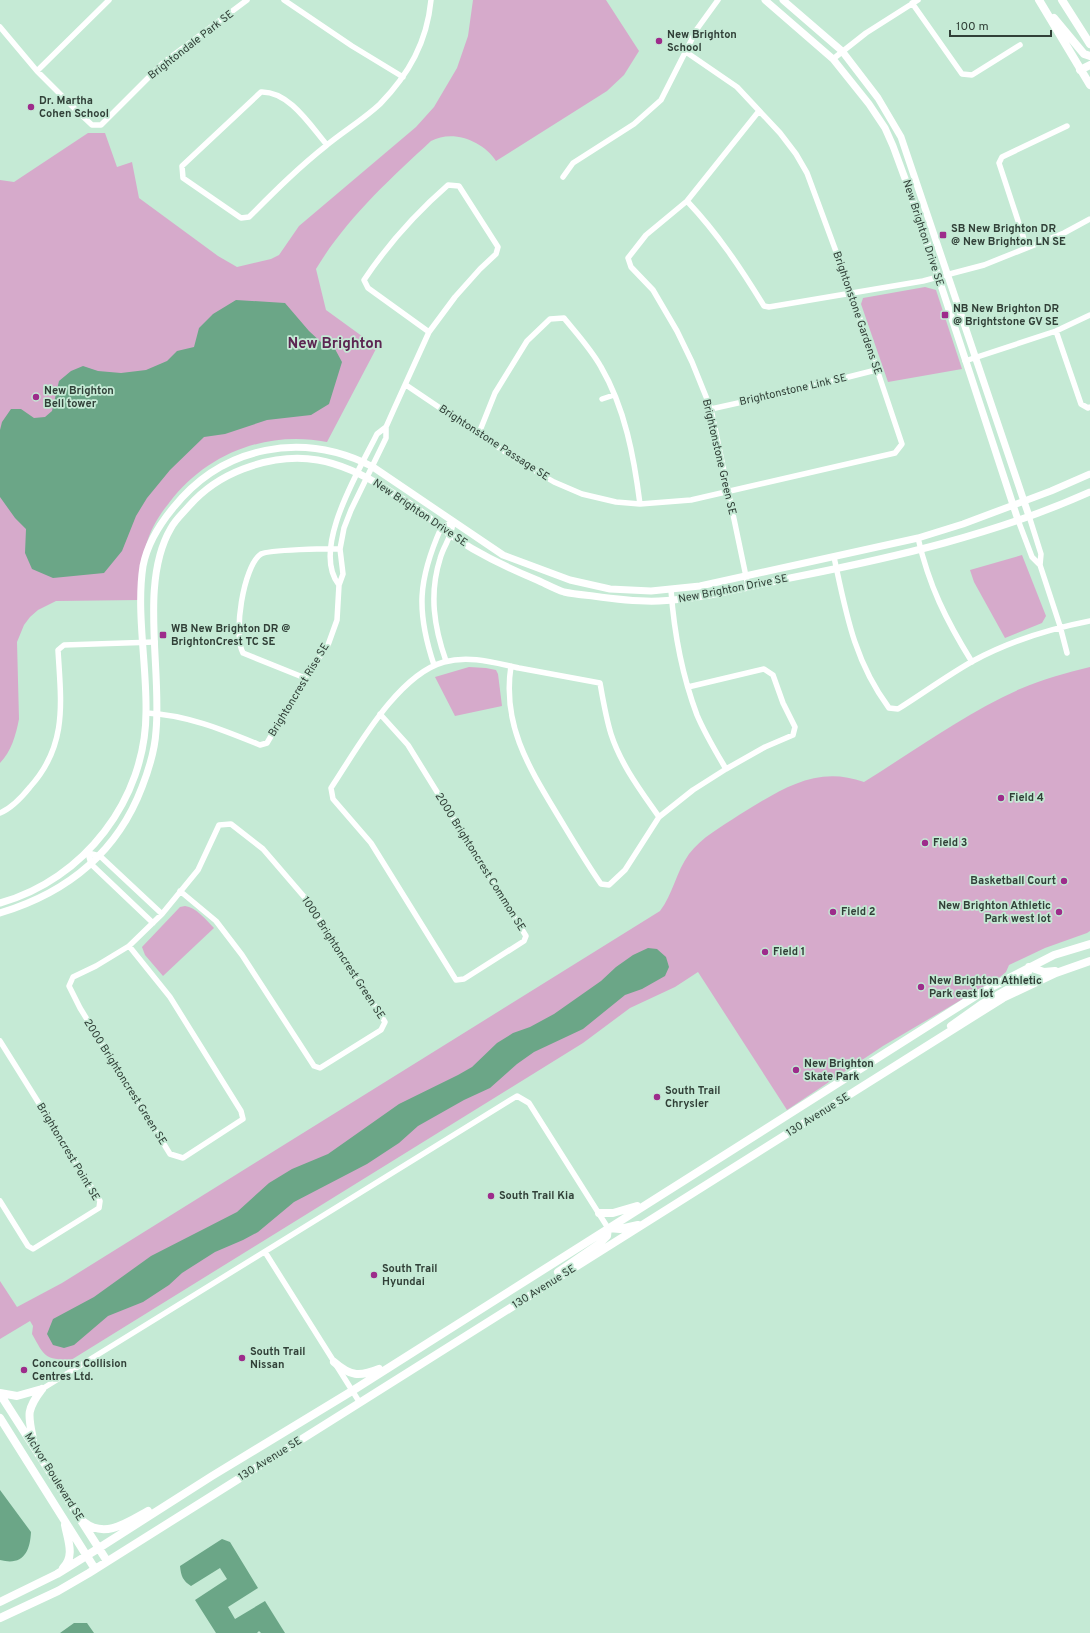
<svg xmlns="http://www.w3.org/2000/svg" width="1090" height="1633" viewBox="0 0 1090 1633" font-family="Overpass,sans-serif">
<rect width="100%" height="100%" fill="#c5ead5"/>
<path fill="#d6aacb" d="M473,0H606L639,51L624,75L607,91L496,161C483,141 453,129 431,141C389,180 346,219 316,269L326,310L377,347L327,442C266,430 206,454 169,503C159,515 150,530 146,546C141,563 141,582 139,600L56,601L38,610L30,617L24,625L17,642L19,719C16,735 11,752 0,763V180L14,182L88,133H105L117,167L132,162L139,198L218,256L237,267L271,259L279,255L299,226L416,127L434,107L457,68L468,36Z
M925,287L936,290L962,369L888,382L861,304L863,298Z
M1022,555L1046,616L1042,623L1005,638L974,582L970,570Z
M469,667L486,668L496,670L498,674L502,706L455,716L435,677Z
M1090,667V931L1087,933L1045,948L1009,965L1006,972L1000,977L883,1046L787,1110L698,972L675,987L630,1008L583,1043L71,1360C44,1359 45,1357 32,1334L33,1326L30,1321L0,1339V1281L17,1307L62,1283L660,911C673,894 676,872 689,854C702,837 721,827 739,815C779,791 815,764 864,782C914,751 967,712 1020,689C1043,679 1066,673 1090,667Z
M185,906C196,907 206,920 214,928L163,976L145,955L142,947L180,907Z"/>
<path fill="#6ba687" d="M236,300L285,303L309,331L323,344L335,349L342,362L329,404L311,415L267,420L225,434L204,437L170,470L147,498L136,516L122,551L104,573L53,578L32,569L25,553L26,529L15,518L0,497V430L2,422L11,409H21L34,418L45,417L52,411L59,381L71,371L83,366L98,371L121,373L146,370L167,361L177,351L194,347L199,328L213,314Z
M648,948L657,949L666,957L669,967L665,976L642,989L625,995L583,1029L534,1052L517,1064L490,1088L464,1100L418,1126L399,1143L367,1164L294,1202L258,1232L243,1240L215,1252L182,1273L169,1285L143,1302L108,1316L74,1345L64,1348L53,1345L47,1334L53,1319L94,1297L151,1256L237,1212L269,1183L292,1169L328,1154L399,1104L458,1075L472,1067L497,1043L513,1033L530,1027L554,1014L601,981L616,967L633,955Z
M0,1490L31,1532C30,1552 23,1566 0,1560Z
M222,1539L230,1542L258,1588L228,1607L235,1619L265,1601L285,1633H261L259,1631L257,1633H216L195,1600L227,1579L220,1568L191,1586C183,1581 181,1576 180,1566Z
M74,1623H87L94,1633H60Z"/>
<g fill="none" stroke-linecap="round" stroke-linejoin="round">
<path stroke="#fff" stroke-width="5.5" d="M284,0L352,46L403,77
M912,3L962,74L972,75L1020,45
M0,27L37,71L76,110L92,125H101L163,63L247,0
M833,59L866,33L918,0
M37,71L109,0
M327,145C310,125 289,91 261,92L182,166L183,178L241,218L249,217C274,192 299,167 327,145C344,131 364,119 380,104C409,74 427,42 431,0
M563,177L573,163L634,124L661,100L697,29L718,0
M687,201C718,234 740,267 764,306L769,307L923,281L984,265L1064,233L1090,219
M1027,248L999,163L1002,157L1067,126
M1056,331L1081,404L1088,408L1090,407
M965,361L1056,331L1090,315
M406,385L520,462L554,482L582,494L616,502L640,504L691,500L895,453L902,444L851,292L807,173L796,154L780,133L737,87L686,52
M602,399L614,395
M711,409L797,390L876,370
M479,433L495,393L527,341L550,319L564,318C577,334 591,349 601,367C625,408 634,457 640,504
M1029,516L1041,554L1040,565L1060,626L1067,653
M1018,520L1032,557L1040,565
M918,538C929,586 946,620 972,662
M834,557C846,613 854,661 889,708L898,709C922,694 948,675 973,661C1010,641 1049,629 1090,621
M339,585C310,549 360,469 377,434L386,427
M748,586L711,409L692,362L677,331L653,290L631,267L628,258L646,235L687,201L759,111
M671,590C674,632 682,675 697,715C705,734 716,752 726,769L765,747L793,735L795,727L783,703L773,675L764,669L688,687
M446,661C434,627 429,594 440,559C444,544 451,540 453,522
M434,665C416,611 418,580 441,528L453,522
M511,666C502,724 528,766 557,814C571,837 585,861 601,884L609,885L625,870L659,817L693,790L726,769
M305,678L243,653C233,636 243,566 261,554C268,550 330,548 340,549
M147,713C187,715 223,730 260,745L267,743L305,678L328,645L337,620L339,585L343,574L340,549L344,528L351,510L386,438V427L394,409L429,332L455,297L480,269L496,254L498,247L459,186L448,185C416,213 388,244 364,280L368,288L429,332
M380,714L408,745L526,936L524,941L464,979L456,980L371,843L333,799L331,788C357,749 397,675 444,662C470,655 495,663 519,668C546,673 573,678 600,683C603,700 606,718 611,734C621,765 641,791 659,817
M0,813C12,808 22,797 30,787C68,745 61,702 58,650L64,645L155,642
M88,853L100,856L162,914
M88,853L91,864L153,923
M129,946L170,997L241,1111L243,1119L183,1158L170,1154L80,1008L69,986L73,977L96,966L129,946L162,914L198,870L219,825L231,824L263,849L306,899L385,1022L381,1030L320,1068L314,1066L242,955L216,921L180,891
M0,1041L100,1201L99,1208L33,1249L28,1246L0,1201
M265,1252L360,1403
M42,1389L517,1096L529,1103L608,1228"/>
<path stroke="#fff" stroke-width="7" d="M765,0L833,59L869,104L885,128L893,146L914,203L1018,520
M783,0L842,51L878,98L901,137L1029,516
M0,903C84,880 146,799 146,712C147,666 136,612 143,566C147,545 159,525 173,508C223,445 303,431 373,467L503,555L570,580L610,589L651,591L700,586L918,538L963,524L1051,491L1090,474
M0,913C66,893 117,853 142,787C149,769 155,750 156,731C162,670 139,582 171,528C175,520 183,513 189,506C204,489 222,477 243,469C298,448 339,459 388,490C400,498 413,505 424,514C430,518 435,524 441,528C470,550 503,566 537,580C546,584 555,589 564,592C573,594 584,595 593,596C614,599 637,602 659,601C704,599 750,586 795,577C896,557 996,534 1090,492"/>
<path stroke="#fff" stroke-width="8" d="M1039,0L1090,85
M1062,0L1090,44
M1054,18L1084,54L1090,56
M1080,70L1090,65
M1029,967L1044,972L1055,971
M951,1026L982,1004L1021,982L1027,977L1029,967
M599,1213H613L637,1206
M608,1228L620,1229L638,1225
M558,1272L599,1244L607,1236L608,1228
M334,1362C350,1376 359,1377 379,1369
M0,1393L17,1396L42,1389
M0,1394L107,1561
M0,1418L95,1569
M33,1439C28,1415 26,1410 42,1389
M84,1522C105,1539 128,1522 148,1511
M63,1568C75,1556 68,1541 65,1525
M0,1602L57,1574L99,1548L212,1476L352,1391L980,993L1054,955L1090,944
M0,1618L58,1591L89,1573L1003,998L1056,973L1090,961"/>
</g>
<g fill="#9d2c8b" stroke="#c5ead5" stroke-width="1.5">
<circle cx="659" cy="41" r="4"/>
<circle cx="31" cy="107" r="4"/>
<rect x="939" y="231" width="8" height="8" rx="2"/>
<rect x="941" y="311" width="8" height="8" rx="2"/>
<circle cx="36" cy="397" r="4"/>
<rect x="159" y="631" width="8" height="8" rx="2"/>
<circle cx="1001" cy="798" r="4"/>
<circle cx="925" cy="843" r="4"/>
<circle cx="1064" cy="881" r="4"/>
<circle cx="833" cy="912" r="4"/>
<circle cx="1059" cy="912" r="4"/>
<circle cx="765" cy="952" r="4"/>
<circle cx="921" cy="987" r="4"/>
<circle cx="796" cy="1070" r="4"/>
<circle cx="657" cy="1097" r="4"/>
<circle cx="491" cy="1196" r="4"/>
<circle cx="374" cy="1275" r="4"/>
<circle cx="242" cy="1358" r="4"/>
<circle cx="24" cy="1370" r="4"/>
</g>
<g text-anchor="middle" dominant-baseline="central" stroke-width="3.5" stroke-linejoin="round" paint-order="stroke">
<g font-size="11" font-weight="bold" fill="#314038" stroke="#c5ead5" text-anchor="start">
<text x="667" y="35">New Brighton<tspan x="667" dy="13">School</tspan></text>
<text x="39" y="101">Dr. Martha<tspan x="39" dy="13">Cohen School</tspan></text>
<text x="951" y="229">SB New Brighton DR<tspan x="951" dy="13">@ New Brighton LN SE</tspan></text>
<text x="953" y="309">NB New Brighton DR<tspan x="953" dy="13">@ Brightstone GV SE</tspan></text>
<text x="44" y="391">New Brighton<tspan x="44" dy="13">Bell tower</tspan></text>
<text x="171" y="629">WB New Brighton DR @<tspan x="171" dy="13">BrightonCrest TC SE</tspan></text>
<text x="1009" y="798">Field 4</text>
<text x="933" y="843">Field 3</text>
<text x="1056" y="881" text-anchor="end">Basketball Court</text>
<text x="1051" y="906" text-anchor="end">New Brighton Athletic<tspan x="1051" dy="13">Park west lot</tspan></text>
<text x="841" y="912">Field 2</text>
<text x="773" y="952">Field 1</text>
<text x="929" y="981">New Brighton Athletic<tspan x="929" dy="13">Park east lot</tspan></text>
<text x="804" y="1064">New Brighton<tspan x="804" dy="13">Skate Park</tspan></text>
<text x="665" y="1091">South Trail<tspan x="665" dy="13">Chrysler</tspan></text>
<text x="499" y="1196">South Trail Kia</text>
<text x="382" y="1269">South Trail<tspan x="382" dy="13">Hyundai</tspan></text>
<text x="250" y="1352">South Trail<tspan x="250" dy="13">Nissan</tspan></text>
<text x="32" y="1364">Concours Collision<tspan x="32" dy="13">Centres Ltd.</tspan></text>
</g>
<g font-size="11" fill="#314038" stroke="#c5ead5">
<text transform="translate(191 45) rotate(-38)">Brightondale Park SE</text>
<text transform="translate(923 233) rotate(72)">New Brighton Drive SE</text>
<text transform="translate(857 313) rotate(71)">Brightonstone Gardens SE</text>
<text transform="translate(793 390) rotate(-13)">Brightonstone Link SE</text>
<text transform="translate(494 443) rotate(33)">Brightonstone Passage SE</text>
<text transform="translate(719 457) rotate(77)">Brightonstone Green SE</text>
<text transform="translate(420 513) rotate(34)">New Brighton Drive SE</text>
<text transform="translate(733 589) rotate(-11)">New Brighton Drive SE</text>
<text transform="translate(299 690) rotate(-59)">Brightoncrest Rise SE</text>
<text transform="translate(480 862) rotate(58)">2000 Brightoncrest Common SE</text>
<text transform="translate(343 958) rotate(57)">1000 Brightoncrest Green SE</text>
<text transform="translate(125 1082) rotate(58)">2000 Brightoncrest Green SE</text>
<text transform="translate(818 1115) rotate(-32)">130 Avenue SE</text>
<text transform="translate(68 1152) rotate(59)">Brightoncrest Point SE</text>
<text transform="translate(544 1287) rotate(-32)">130 Avenue SE</text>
<text transform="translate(270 1459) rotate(-32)">130 Avenue SE</text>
<text transform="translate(54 1477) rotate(58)">McIvor Boulevard SE</text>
</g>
<g font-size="15" font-weight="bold" fill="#5c2652" stroke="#c5ead5">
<text x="335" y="344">New Brighton</text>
</g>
</g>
<path d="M950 30v6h101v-6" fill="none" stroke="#314038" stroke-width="2"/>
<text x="956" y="30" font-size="12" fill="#314038" stroke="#c5ead5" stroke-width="3" paint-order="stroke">100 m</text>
</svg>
